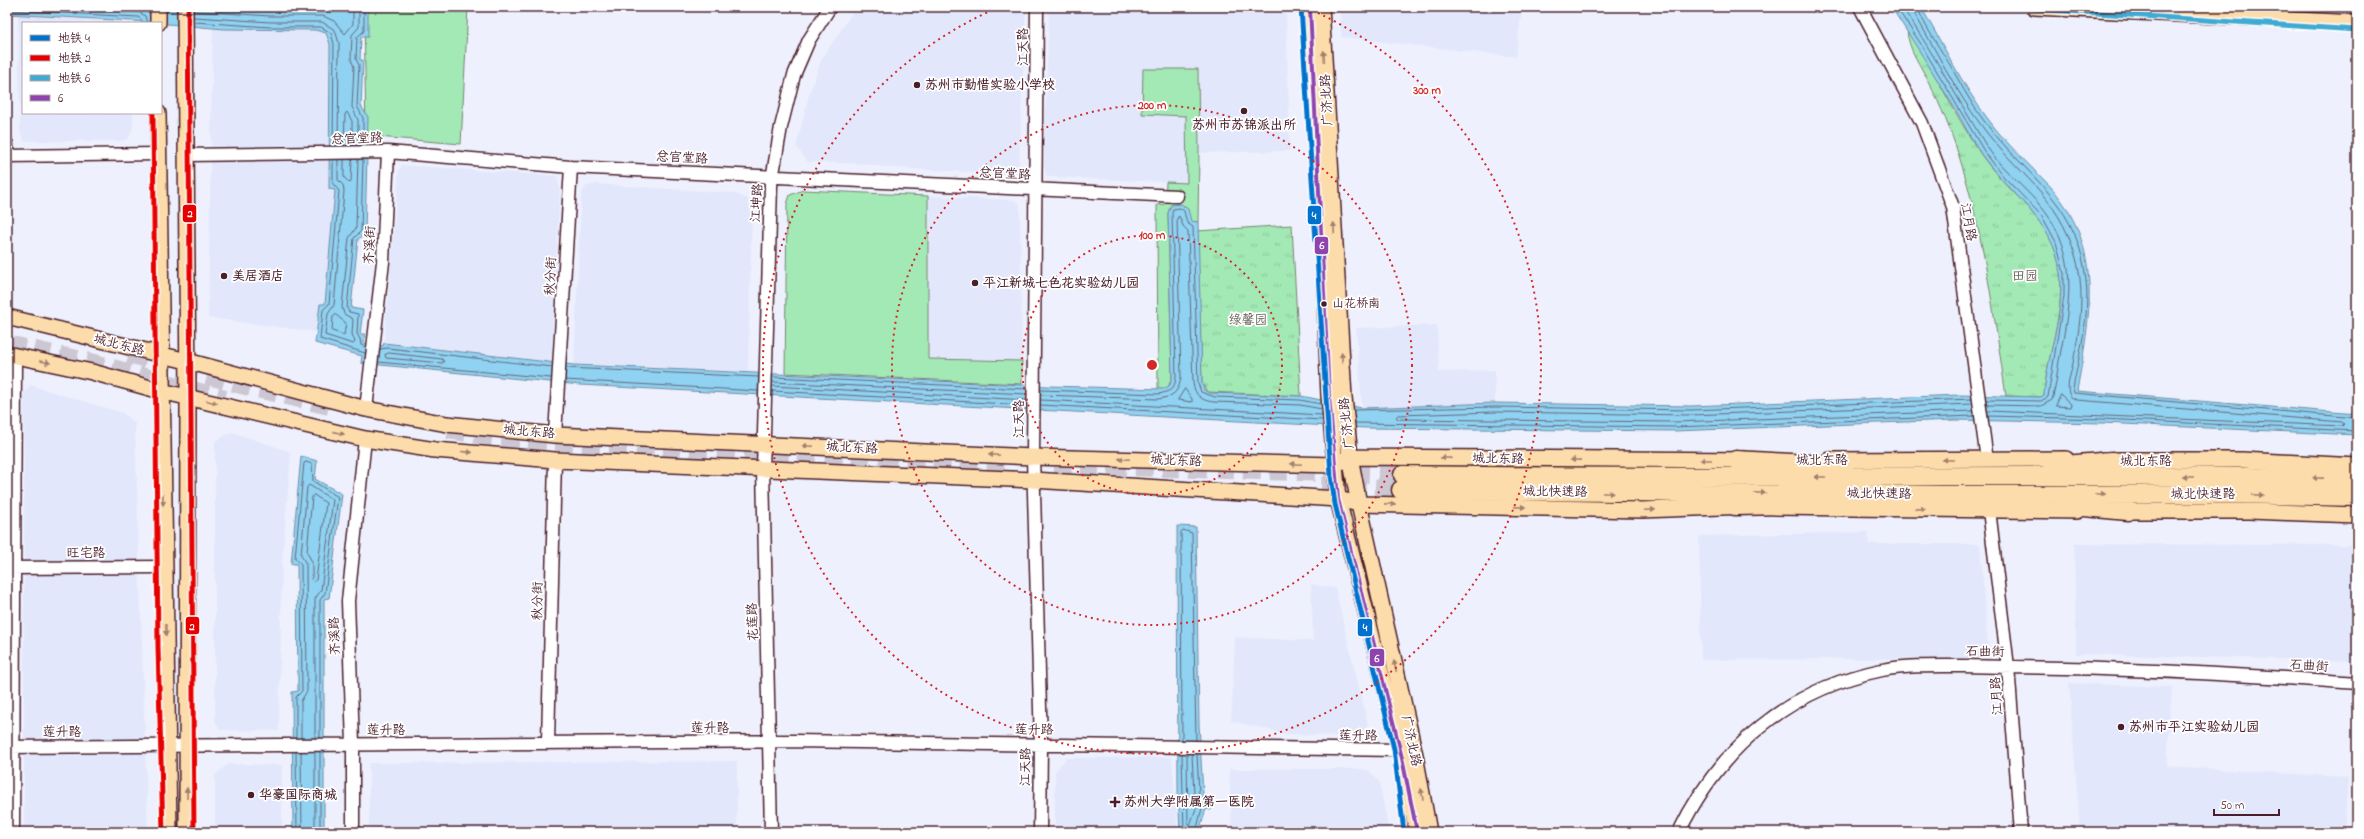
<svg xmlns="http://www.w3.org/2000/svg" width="2364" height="839" viewBox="0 0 2364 839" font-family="'Indie Flower','LXGW WenKai TC',sans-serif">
<defs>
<pattern id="park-tufts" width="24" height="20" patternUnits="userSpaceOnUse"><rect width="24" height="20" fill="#a3e9b5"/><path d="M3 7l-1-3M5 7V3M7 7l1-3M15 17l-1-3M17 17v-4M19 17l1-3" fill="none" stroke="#8ec79c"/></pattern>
</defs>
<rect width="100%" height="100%" fill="#eef1fd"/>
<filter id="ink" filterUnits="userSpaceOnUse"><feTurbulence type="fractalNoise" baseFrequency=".025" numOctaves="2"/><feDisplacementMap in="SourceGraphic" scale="8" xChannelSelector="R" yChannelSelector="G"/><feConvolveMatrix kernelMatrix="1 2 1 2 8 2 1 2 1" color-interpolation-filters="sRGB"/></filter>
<g filter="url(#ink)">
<path fill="#e2e7fb" d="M213,7H330L329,189H335L325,305L320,304L316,332L208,318Z
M856,7H1026L1019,167L1008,174L891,168L864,164L808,162L796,147L809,95L821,60Z
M1049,7H1286L1290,151L1199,153L1198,69H1144L1142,113L1186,116L1187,183L1047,177L1044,166Z
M1340,7H1522L1516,57L1341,37Z
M18,14L133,21V23H23V113H133V127L129,138L123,141H24L20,132Z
M402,165L557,176L560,189L551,363L384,343L399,170Z
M596,184L734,193L748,199L752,213L748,374L574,365L581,195L586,186Z
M928,196L1014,200L1020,204L1022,361L928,359Z
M1437,325L1439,372L1495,370V403L1362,408L1356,328Z
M30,385L123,413L135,423L148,832H24V393Z
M232,432L291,452L282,565L279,731L220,730L215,721V441Z
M1868,532L1869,544H1980L1989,658L1701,660L1699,536Z
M2074,544L2357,545V661L2076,654Z
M1311,584L1335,588L1368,724L1359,737L1287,734L1231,721L1235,637L1313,641Z
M2069,683L2172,687L2167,766L2348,777L2344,832H2080Z
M1172,757L1178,832H1055V772L1066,758Z
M737,761V832H369V763Z
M228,764L282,765V832H215V775Z
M1229,769H1361L1370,771L1380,783L1389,832H1232Z"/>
<path fill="#a3e9b5" stroke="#768470" d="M364,7H468L461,144L366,136Z
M1143,69H1198L1199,153L1198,222L1190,221L1185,206L1171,205L1168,213L1172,377L1168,388L1158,390L1157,205L1165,204L1166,182L1187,183L1186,116L1142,114Z
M803,190L928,196V359L1022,361V384L785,373L787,204L790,195Z"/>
<path fill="url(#park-tufts)" stroke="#768470" d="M1907,30C1934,70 1954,113 1980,153C2008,195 2054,218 2060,272C2065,313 2047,354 2044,395L2041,397L2006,396C1994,315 1984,235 1959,156C1951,131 1941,106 1929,83C1921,65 1908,50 1907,30Z
M1292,225L1301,396L1207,392L1202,383L1197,231Z"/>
<path fill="#8fd2f1" stroke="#738aa2" d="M7,7H368V37H361L360,60H363L361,106L368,117L365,234L358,239L351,308L363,310L360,334H365L364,343L383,346L384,343L574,365L1048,386L1164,389L1170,385L1172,377L1168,213L1171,205L1181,204L1188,209L1191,221L1198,222L1202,383L1204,390L1210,393L1301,396L1362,408L1495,403L1691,406L1959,395L2041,397L2044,395C2047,354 2065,314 2060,272C2054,220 2009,194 1981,154C1971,139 1963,122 1954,107C1933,73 1913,40 1891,7H1921C1943,44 1962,85 1988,119C2006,144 2029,164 2050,186C2105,248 2090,317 2077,391L2357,414V435L2102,423L1955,420L1675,431L1366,428L580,385L361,363L362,356L315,343L320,304H325L335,190L329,189L330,44L326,33L315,30L224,29L133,21L7,14Z
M301,456L317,461L315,479L342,494L329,598L324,599V832H293L292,692L298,691L297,564H291Z
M1177,526L1196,527L1199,724L1203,794L1211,800V810L1206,809L1199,832H1180L1178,793Z"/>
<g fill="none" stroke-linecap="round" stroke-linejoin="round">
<path stroke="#66677a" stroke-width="1" d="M50,7L139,12L145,16L147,23
M1896,7L1919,41L1984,151L2003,176L2042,216L2056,242L2064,273V296L2048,397L2041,401L1986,400
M1902,7C1933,52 1958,100 1987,147C2004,174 2034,193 2051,220C2079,264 2068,313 2059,361C2057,373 2056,388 2052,400L2041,406L1987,405
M1913,7L1914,13C1936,50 1955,90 1981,125C2017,175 2058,193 2076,258C2086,295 2079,332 2072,368C2070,377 2065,389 2071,397L2077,400L2342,422L2344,424L2342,426L1988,411
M1918,7C1919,18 1943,53 1950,65C1963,88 1975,111 1992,131C2035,183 2079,207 2086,281C2090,317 2079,354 2073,389L2074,393L2357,418
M7,10L138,17L141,19L142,23
M194,11L270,16H323L334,21L345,34L353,24V7
M194,17L270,22H322L335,30L339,43L338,146
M194,22L270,27H321L331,33L334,44L333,146
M358,145V120L352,107L354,67L351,59L352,35L359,27V7
M363,145V118L357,106L359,65L356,59L357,37L364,31V7
M344,146L345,114L347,112L352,121V146
M363,159L361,231L354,238L347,308L349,312L358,314L357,334L360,339L361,345L366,347
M333,160V184L339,191L329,304L323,310L320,339L365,353
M338,160V180L343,185L344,191L334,305L328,314L325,335L353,344L355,342L352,334L353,319L344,314L342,307L349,238L356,228L358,159
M344,160V177L349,183L351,181L352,160
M336,315L346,323L344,335L332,331L333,317Z
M380,349L388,348L552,367
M389,353L442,359L444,362L442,363L386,358L385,355Z
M378,362L551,378
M566,368L759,377
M773,377L1027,389
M565,380L758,391
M772,382L1027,394
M772,386L1027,400
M1185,389L1192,399V402L1178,400Z
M1041,390L1158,394C1170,392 1175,389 1176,377L1172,213L1173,209L1180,208L1184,211L1187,223L1193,227L1198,383L1201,392L1215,397L1300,400L1321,404
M772,391L1026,405
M1041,395L1158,399C1173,397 1179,392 1181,377L1177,218L1179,216L1183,226L1188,231L1193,383C1195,396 1202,401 1214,402L1300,405L1322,409
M2061,395L2071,404L2070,407L2056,406Z
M1041,400L1322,415
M1972,404L1691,415L1495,412L1398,415L1396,417L1398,419L1675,422L1973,411
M1040,405L1323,420
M1354,410L1495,407L1691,410L1972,399
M1988,416L2102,419L2357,431
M1355,423L1675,427L1974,416
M314,495L326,503L316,580L314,582L312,580V562L307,552L312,497Z
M296,738V697L302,691L301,564L295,558L304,463L306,462L312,464L313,481L338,497L325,593L320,600V738
M301,738V701L307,691L306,564L301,555L307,487L309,485L333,500L321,590L315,599V738
M1182,740L1181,532L1183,530L1192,533L1196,740
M296,752L297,832
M301,752L302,832
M315,752V832
M320,752V832
M1182,754L1184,832
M1187,754L1188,823L1190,825L1198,803L1194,794L1192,754
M1196,832L1202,808L1206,803L1199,794L1197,754"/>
<path stroke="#cdc7d3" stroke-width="18" stroke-dasharray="18 9" stroke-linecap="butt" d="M7,344L91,362L225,399
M129,354L245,386L329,406
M448,430L498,438L719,453L1013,463
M1054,465L1403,475
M1321,486L1401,490"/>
<defs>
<path id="minor" d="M1037,7L1033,457L1041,745L1040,832
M1860,7L1922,123L1953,207L1987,460
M7,144V156
M186,155L388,152L571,167L1177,196
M7,156L158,154
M366,409L383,262L388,152
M555,435L571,167
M1989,510L2008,667L2021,832
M7,568L165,567
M548,742L555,460
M7,747L794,741L1400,750L1408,748
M13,832L15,356
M353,832V744L348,601L365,439
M771,832L763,469L771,185L781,127L794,75L809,40L830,7
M1679,832C1720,747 1789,689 1882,670C1909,665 1937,666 1964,666C1998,667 2032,667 2065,668C2163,670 2260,676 2357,683"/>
<path id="major" d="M185,7L188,396L187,832
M1310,7L1321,206L1329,396L1338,499L1402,758L1417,832
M1321,7L1344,397L1350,457L1359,504L1415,755L1429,832
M2034,7L2357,23
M158,23V7
M158,113L169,832
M7,317L187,361L366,409L447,424L555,435L1033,457L1335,465L1350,457L1748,460
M7,354L92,372L161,391L365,439L435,450L555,460L1033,480L1338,499L1359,504L1642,510L1747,506
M1830,460L2066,459
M2102,460H2242L2357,466
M1775,507L2077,511
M2117,511H2249L2357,515"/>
<path id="highway" d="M1736,460L1844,466
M2052,466L2113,461
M1403,475C1721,480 2039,472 2357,479
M1401,490L1943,495L2234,494L2357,497
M2063,505L2128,511
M1735,506L1786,505"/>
</defs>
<use href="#minor" stroke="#4a1f2b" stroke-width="15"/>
<use href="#major" stroke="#4a1f2b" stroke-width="18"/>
<use href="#highway" stroke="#4a1f2b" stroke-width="21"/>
<use href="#minor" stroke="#fff" stroke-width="12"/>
<use href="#major" stroke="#fddcac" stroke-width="15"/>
<use href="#highway" stroke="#fddcac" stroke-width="18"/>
<defs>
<path id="bus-1" d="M1310,7L1329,396L1338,499L1402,758L1417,832"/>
</defs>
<use href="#bus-1" stroke="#fff" stroke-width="7"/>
<use href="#bus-1" stroke="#8e44ad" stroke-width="4"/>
<defs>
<path id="metro-1" d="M1301,7L1331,476L1335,504L1394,749L1404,832"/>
<path id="metro-2" d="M188,7L194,832
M153,113L158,647L163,832"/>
<path id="metro-3" d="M2006,7L2357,30"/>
</defs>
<use href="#metro-1" stroke="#fff" stroke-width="8"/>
<use href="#metro-2" stroke="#fff" stroke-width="8"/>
<use href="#metro-3" stroke="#fff" stroke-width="8"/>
<use href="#metro-1" stroke="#0072ce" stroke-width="5"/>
<use href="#metro-2" stroke="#e60000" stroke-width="5"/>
<use href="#metro-3" stroke="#40aad2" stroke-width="5"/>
</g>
<defs><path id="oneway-solid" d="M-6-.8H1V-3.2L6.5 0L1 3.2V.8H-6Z"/></defs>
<g fill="#a47e6c">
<use href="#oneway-solid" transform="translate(1324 56) rotate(-93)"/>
<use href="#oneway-solid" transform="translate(1334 228) rotate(-93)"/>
<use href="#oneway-solid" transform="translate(1342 358) rotate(-93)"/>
<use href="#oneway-solid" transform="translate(45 362) rotate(12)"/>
<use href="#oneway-solid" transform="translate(212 402) rotate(14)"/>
<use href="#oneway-solid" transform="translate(339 433) rotate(14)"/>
<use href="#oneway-solid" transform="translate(808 446) rotate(-177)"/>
<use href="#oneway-solid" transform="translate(467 452) rotate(5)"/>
<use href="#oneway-solid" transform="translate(994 455) rotate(-177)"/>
<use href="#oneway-solid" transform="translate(1446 458) rotate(-179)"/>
<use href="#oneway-solid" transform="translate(1124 459) rotate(-178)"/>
<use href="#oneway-solid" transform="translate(1576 460) rotate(-179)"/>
<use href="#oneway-solid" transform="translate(1706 460) rotate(-180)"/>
<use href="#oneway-solid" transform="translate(1948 460) rotate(-180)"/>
<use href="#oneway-solid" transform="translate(1296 464) rotate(-178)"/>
<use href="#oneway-solid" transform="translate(1820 477) rotate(180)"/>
<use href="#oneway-solid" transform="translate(2188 477) rotate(180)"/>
<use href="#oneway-solid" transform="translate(2318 478) rotate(-179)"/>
<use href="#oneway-solid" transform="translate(1608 493)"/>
<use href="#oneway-solid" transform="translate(1760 493) rotate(1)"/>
<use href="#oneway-solid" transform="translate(2100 494)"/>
<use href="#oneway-solid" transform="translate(2258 495) rotate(1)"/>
<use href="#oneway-solid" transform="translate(163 500) rotate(89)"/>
<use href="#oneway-solid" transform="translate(1390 504) rotate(1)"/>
<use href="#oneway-solid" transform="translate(1520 507) rotate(1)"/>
<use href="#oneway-solid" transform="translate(1920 509) rotate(1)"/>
<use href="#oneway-solid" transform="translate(1650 510) rotate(-3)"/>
<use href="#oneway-solid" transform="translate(166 630) rotate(89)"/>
<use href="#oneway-solid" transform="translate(1395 666) rotate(-102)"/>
<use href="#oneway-solid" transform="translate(187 793) rotate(-90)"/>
<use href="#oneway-solid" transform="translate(1422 794) rotate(-100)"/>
</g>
</g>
<g fill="none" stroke="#d62828" stroke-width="2" stroke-dasharray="2 4">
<circle cx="1152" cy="365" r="130"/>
<circle cx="1152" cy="365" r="260"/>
<path d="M1307 8A389 389 0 1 1 997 8"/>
</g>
<g fill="#4a1f2b" stroke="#fff" stroke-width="1.5">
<circle cx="917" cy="85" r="4"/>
<circle cx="1244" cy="111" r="4"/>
<circle cx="224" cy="276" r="4"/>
<circle cx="975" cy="283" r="4"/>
<circle cx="1324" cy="304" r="3.5"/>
<circle cx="2121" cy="727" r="4"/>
<circle cx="251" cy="795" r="4"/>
<path d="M1113 796h4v4h4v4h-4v4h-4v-4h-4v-4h4z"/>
</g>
<g text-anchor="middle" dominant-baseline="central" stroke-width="3.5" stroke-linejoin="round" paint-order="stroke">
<g font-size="12" fill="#4a1f2b" stroke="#fff" text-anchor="start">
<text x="1332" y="304">山花桥南</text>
</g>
<g font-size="13" fill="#4a1f2b" stroke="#fff">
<text transform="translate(1023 47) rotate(-90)">江天路</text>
<text transform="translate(1327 100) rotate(-93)">广济北路</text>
<text transform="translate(357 139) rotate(-2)">总官堂路</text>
<text transform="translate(682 158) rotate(3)">总官堂路</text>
<text transform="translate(1005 174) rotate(3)">总官堂路</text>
<text transform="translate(757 203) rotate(-86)">江坤路</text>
<text transform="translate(1968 222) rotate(80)">江月路</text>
<text transform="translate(370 245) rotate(-87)">齐溪街</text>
<text transform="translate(551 276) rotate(-87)">秋分街</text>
<text transform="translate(119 345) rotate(14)">城北东路</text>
<text transform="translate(1019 419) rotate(-90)">江天路</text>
<text transform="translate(1347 423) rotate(-96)">广济北路</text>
<text transform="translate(529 432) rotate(5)">城北东路</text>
<text transform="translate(852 448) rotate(3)">城北东路</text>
<text transform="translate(1498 459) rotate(1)">城北东路</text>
<text x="1822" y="460">城北东路</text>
<text transform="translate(1176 461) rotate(2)">城北东路</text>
<text x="2146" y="461">城北东路</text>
<text transform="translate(1555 492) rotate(1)">城北快速路</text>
<text transform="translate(1879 494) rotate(1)">城北快速路</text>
<text x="2203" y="494">城北快速路</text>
<text x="86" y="553">旺宅路</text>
<text transform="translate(538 601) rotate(-89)">秋分街</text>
<text transform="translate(753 622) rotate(-92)">花莲路</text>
<text transform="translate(335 636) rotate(-92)">齐溪路</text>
<text transform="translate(1985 652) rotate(1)">石曲街</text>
<text transform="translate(2309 666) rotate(4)">石曲街</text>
<text transform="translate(1997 696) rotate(-94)">江月路</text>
<text x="710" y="728">莲升路</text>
<text x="386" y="730">莲升路</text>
<text transform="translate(1034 730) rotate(1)">莲升路</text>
<text x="62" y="732">莲升路</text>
<text transform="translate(1358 736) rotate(1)">莲升路</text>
<text transform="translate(1411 741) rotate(78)">广济北路</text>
<text transform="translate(1026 767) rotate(-89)">江天路</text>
</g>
<g font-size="13" font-weight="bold" fill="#4a1f2b" stroke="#fff" text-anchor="start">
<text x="925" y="85">苏州市勤惜实验小学校</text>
<text x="1244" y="125" text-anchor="middle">苏州市苏锦派出所</text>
<text x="232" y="276">美居酒店</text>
<text x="983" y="283">平江新城七色花实验幼儿园</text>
<text x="2129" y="727">苏州市平江实验幼儿园</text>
<text x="259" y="795">华豪国际商城</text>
<text x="1124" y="802">苏州大学附属第一医院</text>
</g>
<g font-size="13" fill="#655c54" stroke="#fff">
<text x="2025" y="276">田园</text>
<text x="1248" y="320">绿馨园</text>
</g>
</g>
<circle cx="1152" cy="365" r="6" fill="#d62828" stroke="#fff" stroke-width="2"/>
<g font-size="12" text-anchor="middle" font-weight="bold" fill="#d62828" stroke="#fff" stroke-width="3.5" stroke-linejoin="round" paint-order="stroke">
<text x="1427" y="94">300 m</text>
<text x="1152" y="109">200 m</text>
<text x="1152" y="239">100 m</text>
</g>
<g stroke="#fff" stroke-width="1.5">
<rect x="182" y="204" width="15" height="19" rx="4" fill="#e60000"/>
<rect x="1307" y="205" width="15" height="20" rx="4" fill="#0072ce"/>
<rect x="1314" y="236" width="15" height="19" rx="4" fill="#8e44ad"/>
<rect x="185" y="616" width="15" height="19" rx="4" fill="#e60000"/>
<rect x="1357" y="618" width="16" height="19" rx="4" fill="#0072ce"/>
<rect x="1369" y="648" width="16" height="19" rx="4" fill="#8e44ad"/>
</g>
<g font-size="11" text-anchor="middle" font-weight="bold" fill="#fff">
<text x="190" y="217">2</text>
<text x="1314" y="219">4</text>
<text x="1322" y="249">6</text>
<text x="192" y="630">2</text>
<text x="1365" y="631">4</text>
<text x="1377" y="662">6</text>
</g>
<rect width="2364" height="839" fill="none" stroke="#fff" stroke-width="24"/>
<rect x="12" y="12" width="2340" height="815" fill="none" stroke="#4a1f2b" stroke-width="1.5" filter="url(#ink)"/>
<rect x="22" y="22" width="140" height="92" fill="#ffffff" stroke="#b7a5aa"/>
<rect x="30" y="35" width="20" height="6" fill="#0072ce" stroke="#b7a5aa"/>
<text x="58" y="42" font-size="12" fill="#4a1f2b">地铁 4</text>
<rect x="30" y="55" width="20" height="6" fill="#e60000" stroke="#b7a5aa"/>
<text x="58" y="62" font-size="12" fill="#4a1f2b">地铁 2</text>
<rect x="30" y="75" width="20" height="6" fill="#40aad2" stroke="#b7a5aa"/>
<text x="58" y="82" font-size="12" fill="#4a1f2b">地铁 6</text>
<rect x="30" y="95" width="20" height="6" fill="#8e44ad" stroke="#b7a5aa"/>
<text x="58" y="102" font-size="12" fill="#4a1f2b">6</text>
<path d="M2214 809v6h65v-6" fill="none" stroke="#4a1f2b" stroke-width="2"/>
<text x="2220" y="809" font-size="12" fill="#4a1f2b" stroke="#ffffff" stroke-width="3" paint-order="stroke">50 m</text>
</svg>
